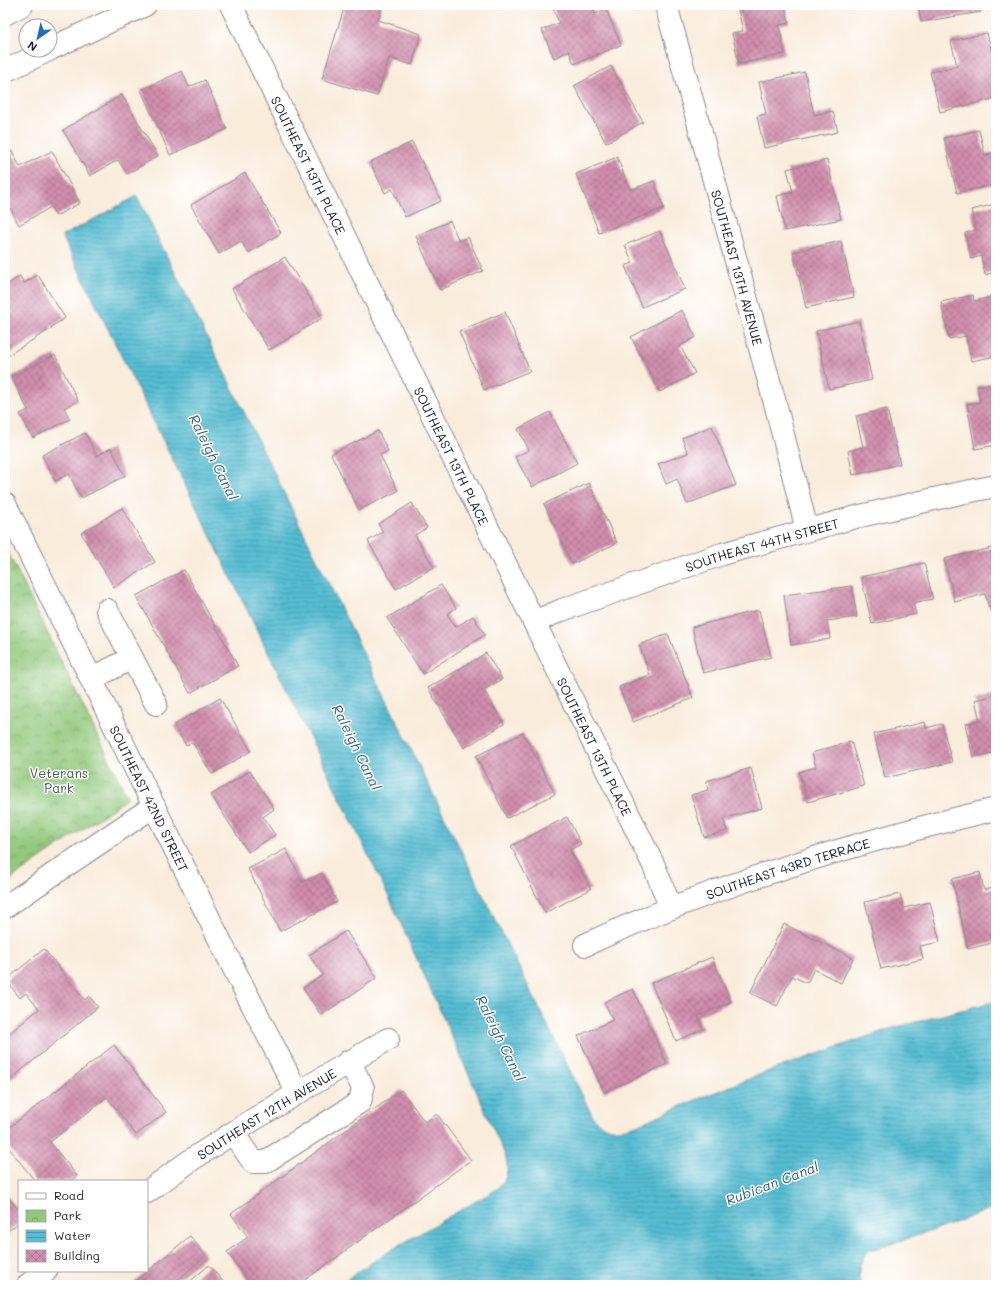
<svg xmlns="http://www.w3.org/2000/svg" width="1001" height="1290" viewBox="0 0 1001 1290" font-family="Mali,sans-serif">
<defs>
<pattern id="park-crowns" width="20" height="18" patternUnits="userSpaceOnUse"><rect width="20" height="18" fill="#92c87b"/><path d="M2 6a3 3 0 1 1 6 0M12 15a3 3 0 1 1 6 0" fill="none" stroke="#77a266"/></pattern>
<pattern id="water-rules" width="6" height="5" patternUnits="userSpaceOnUse"><rect width="6" height="5" fill="#56bed3"/><path d="M0 2.5h6" fill="none" stroke="#479aac"/></pattern>
<pattern id="building-cross-hatch" width="8" height="8" patternUnits="userSpaceOnUse"><rect width="8" height="8" fill="#d18eac"/><path d="M0 0l8 8M0 8l8-8" fill="none" stroke="#a9748d"/></pattern>
</defs>
<rect width="100%" height="100%" fill="#fff"/>
<filter id="ink" filterUnits="userSpaceOnUse"><feTurbulence type="fractalNoise" baseFrequency=".025" numOctaves="2"/><feDisplacementMap in="SourceGraphic" scale="8" xChannelSelector="R" yChannelSelector="G"/><feConvolveMatrix kernelMatrix="1 2 1 2 8 2 1 2 1" color-interpolation-filters="sRGB"/></filter>
<filter id="wash" filterUnits="userSpaceOnUse"><feTurbulence type="fractalNoise" baseFrequency=".012" numOctaves="4" result="noise"/><feDisplacementMap in="SourceGraphic" scale="16" xChannelSelector="R" yChannelSelector="G"/><feGaussianBlur stdDeviation="0.9" result="paint"/><feColorMatrix in="noise" values="0 0 0 0 0 0 0 0 0 0 0 0 0 0 0 0 0 1.4 0 .05"/><feComposite in="paint" operator="in"/></filter>
<g filter="url(#wash)">
<rect width="100%" height="100%" fill="#f9ecdb"/>
<path fill="url(#park-crowns)" stroke="#5a755b" d="M5,546L128,798L5,883Z"/>
<path fill="url(#water-rules)" stroke="#3c7087" d="M137,196L593,1117C605,1131 617,1131 634,1126L700,1098L769,1071L889,1029L996,1001V1207L941,1228L868,1251C859,1262 857,1271 861,1285H338L391,1250L492,1192C507,1182 510,1172 505,1155L388,895L62,236Z"/>
<g id="blocks">
<path fill="url(#building-cross-hatch)" d="M345,5H382L378,20L421,34L412,65L389,58L377,96L322,79Z
M552,5H591L595,14L606,9L621,45L574,64L569,51L554,58L542,30L559,23Z
M737,5H785L789,23L779,25L785,54L739,64L732,33L743,31Z
M918,5H980L981,12L921,22Z
M987,33L996,70V98L940,112L930,72L957,66L951,41Z
M611,66L643,122L606,143L574,86Z
M182,71L189,87L205,80L227,129L170,155L141,90Z
M805,72L814,115L833,111L838,132L764,148L757,116L766,114L759,82Z
M122,95L158,156L127,174L118,160L90,176L63,130Z
M979,130L985,155L996,152V184L957,193L944,138Z
M412,142L441,201L405,217L392,189L385,193L370,162Z
M12,151L20,167L52,151L80,203L56,216L51,207L19,225L5,199V154Z
M617,157L630,190L654,181L664,208L599,233L576,174Z
M827,160L841,219L785,231L777,196L793,192L787,169Z
M245,173L281,233L248,253L241,241L219,254L191,205Z
M996,204V272L985,275L981,256L971,259L965,233L976,230L971,210Z
M450,221L459,241L468,237L483,271L440,290L416,236Z
M660,231L685,289L642,307L625,266L633,263L625,245Z
M841,241L854,297L806,308L793,252Z
M285,257L322,318L269,350L232,289Z
M38,275L65,318L51,327L52,328L5,357V286L20,276L24,283Z
M973,295L974,301L996,296V356L971,361L966,336L949,339L941,302Z
M682,310L696,337L680,346L695,373L660,392L631,337Z
M505,312L530,371L484,390L459,331Z
M859,321L872,380L829,389L816,331Z
M55,355L78,401L64,408L70,419L33,438L20,414L28,410L11,377Z
M996,383V445L975,449L967,404L980,402L977,386Z
M887,409L900,464L853,475L848,451L863,447L856,416Z
M550,412L577,463L532,487L515,457L529,450L518,429Z
M712,426L736,485L687,504L677,479L666,484L658,464L688,453L682,438Z
M378,431L388,451L380,455L398,491L359,510L331,454Z
M85,433L97,456L111,448L125,476L81,498L69,474L55,481L42,455Z
M589,483L617,543L572,564L544,504Z
M412,503L427,528L415,535L434,567L396,589L368,541L383,532L378,524Z
M122,508L155,562L114,587L81,533Z
M996,547V607L989,608L985,594L955,602L944,559Z
M924,563L933,599L913,603L916,614L872,624L861,577Z
M184,570L238,666L190,693L136,596Z
M441,585L456,608L447,614L456,627L473,616L485,635L423,674L387,618Z
M852,586L857,617L827,621L830,639L791,645L784,595Z
M759,610L771,657L703,673L692,627Z
M668,634L693,698L633,722L619,687L650,675L639,645Z
M486,653L502,679L484,690L504,724L464,748L428,688Z
M996,695V752L973,757L965,724L980,721L975,700Z
M220,698L251,751L212,774L192,742L186,746L174,725Z
M925,722L926,728L942,724L952,762L885,778L874,734Z
M523,733L555,794L507,818L476,756Z
M851,741L864,786L808,802L799,772L816,767L812,753Z
M751,768L762,808L723,819L727,831L704,837L691,795L708,790L706,781Z
M250,771L274,809L263,817L275,835L248,852L211,795Z
M567,817L581,844L570,850L591,889L545,913L511,846Z
M286,849L303,882L322,873L337,902L280,931L248,869Z
M980,872L984,890L996,887V942L968,949L952,879Z
M900,894L904,908L930,902L940,942L920,946L923,959L881,969L865,902Z
M784,924L853,958L841,983L814,969L807,983L792,976L777,1006L750,993Z
M346,931L377,978L321,1015L303,988L323,975L309,955Z
M44,949L85,1000L89,996L98,1007L5,1084V1037L39,1009L26,993L20,998L6,980Z
M712,957L731,1002L698,1016L703,1029L676,1041L651,983Z
M633,989L667,1064L604,1092L578,1036L613,1020L604,1002Z
M114,1045L166,1112L136,1135L107,1097L50,1142L77,1176L70,1181H35L5,1143V1131Z
M401,1090L425,1122L437,1114L471,1160L298,1285H251L227,1252L248,1237L231,1214Z
M5,1194L19,1210V1222L5,1234Z
M190,1236L206,1256L171,1285H131Z
M209,1265L226,1285H186Z"/>
</g>
</g>
<g filter="url(#ink)">
<use href="#blocks" fill-opacity="0" stroke="#8e878b" stroke-width="1"/>
<g fill="none" stroke-linecap="round" stroke-linejoin="round">
<defs>
<g id="minor">
<path id="s1" d="M231,5L263,71L654,866L671,908"/>
<path id="s2" d="M666,5L775,403L807,530"/>
<path d="M5,14L22,5"/>
<path d="M50,49L145,5"/>
<path d="M5,71L49,50"/>
<path id="s3" d="M5,504L236,973L297,1092"/>
<path d="M107,610L156,704"/>
<path id="s4" d="M534,622L562,610L722,554L856,517L956,494L996,486"/>
<path d="M91,679L132,658"/>
<path d="M5,907L154,806"/>
<path id="s5" d="M585,945C716,884 856,842 996,809"/>
<path d="M233,1133L253,1162H265L360,1102L363,1088L349,1061"/>
<path id="s6" d="M147,1192L191,1160L256,1118L388,1039"/>
<path d="M28,1285L46,1271"/>
</g>
</defs>
<use href="#minor" stroke="#8e878b" stroke-width="24"/>
<use href="#minor" stroke="#fff" stroke-width="22"/>
</g>
</g>
<g text-anchor="middle" dominant-baseline="central" stroke-width="3" stroke-linejoin="round" paint-order="stroke">
<g font-size="13" fill="#22223b" stroke="#fff">
<text stroke="none"><textPath href="#s1" startOffset="178">SOUTHEAST 13TH PLACE</textPath></text>
<text stroke="none"><textPath href="#s2" startOffset="272">SOUTHEAST 13TH AVENUE</textPath></text>
<text stroke="none"><textPath href="#s1" startOffset="502">SOUTHEAST 13TH PLACE</textPath></text>
<text stroke="none"><textPath href="#s4" startOffset="241">SOUTHEAST 44TH STREET</textPath></text>
<text stroke="none"><textPath href="#s1" startOffset="826">SOUTHEAST 13TH PLACE</textPath></text>
<text stroke="none"><textPath href="#s3" startOffset="328">SOUTHEAST 42ND STREET</textPath></text>
<text stroke="none"><textPath href="#s5" startOffset="217">SOUTHEAST 43RD TERRACE</textPath></text>
<text stroke="none"><textPath href="#s6" startOffset="143">SOUTHEAST 12TH AVENUE</textPath></text>
</g>
<g font-size="13" fill="#495c51" stroke="#fff">
<text x="59" y="772">Veterans<tspan x="59" dy="15">Park</tspan></text>
</g>
<g font-size="14" font-style="italic" fill="#376078" stroke="#fff">
<text transform="translate(214 457) rotate(64)">Raleigh Canal</text>
<text transform="translate(357 747) rotate(64)">Raleigh Canal</text>
<text transform="translate(501 1038) rotate(64)">Raleigh Canal</text>
<text transform="translate(772 1183) rotate(-21)">Rubican Canal</text>
</g>
</g>
<rect width="1001" height="1290" fill="none" stroke="#fff" stroke-width="20"/>
<rect x="18" y="1180" width="130" height="92" fill="#ffffff" stroke="#a7a7b1"/>
<rect x="26" y="1193" width="20" height="6" fill="#ffffff" stroke="#a7a7b1"/>
<text x="54" y="1200" font-size="12" fill="#22223b">Road</text>
<rect x="26" y="1210" width="20" height="12" fill="url(#park-crowns)" stroke="#a7a7b1"/>
<text x="54" y="1220" font-size="12" fill="#22223b">Park</text>
<rect x="26" y="1230" width="20" height="12" fill="url(#water-rules)" stroke="#a7a7b1"/>
<text x="54" y="1240" font-size="12" fill="#22223b">Water</text>
<rect x="26" y="1250" width="20" height="12" fill="url(#building-cross-hatch)" stroke="#a7a7b1"/>
<text x="54" y="1260" font-size="12" fill="#22223b">Building</text>
<g transform="translate(38 38) rotate(214)"><circle r="19" fill="#ffffff" stroke="#a7a7b1"/>
<path d="M0-3L7 15L0 10L-7 15Z" fill="#1f6fb2"/>
<text y="-6" font-size="11" font-weight="bold" text-anchor="middle" fill="#22223b">N</text>
</g>
</svg>
